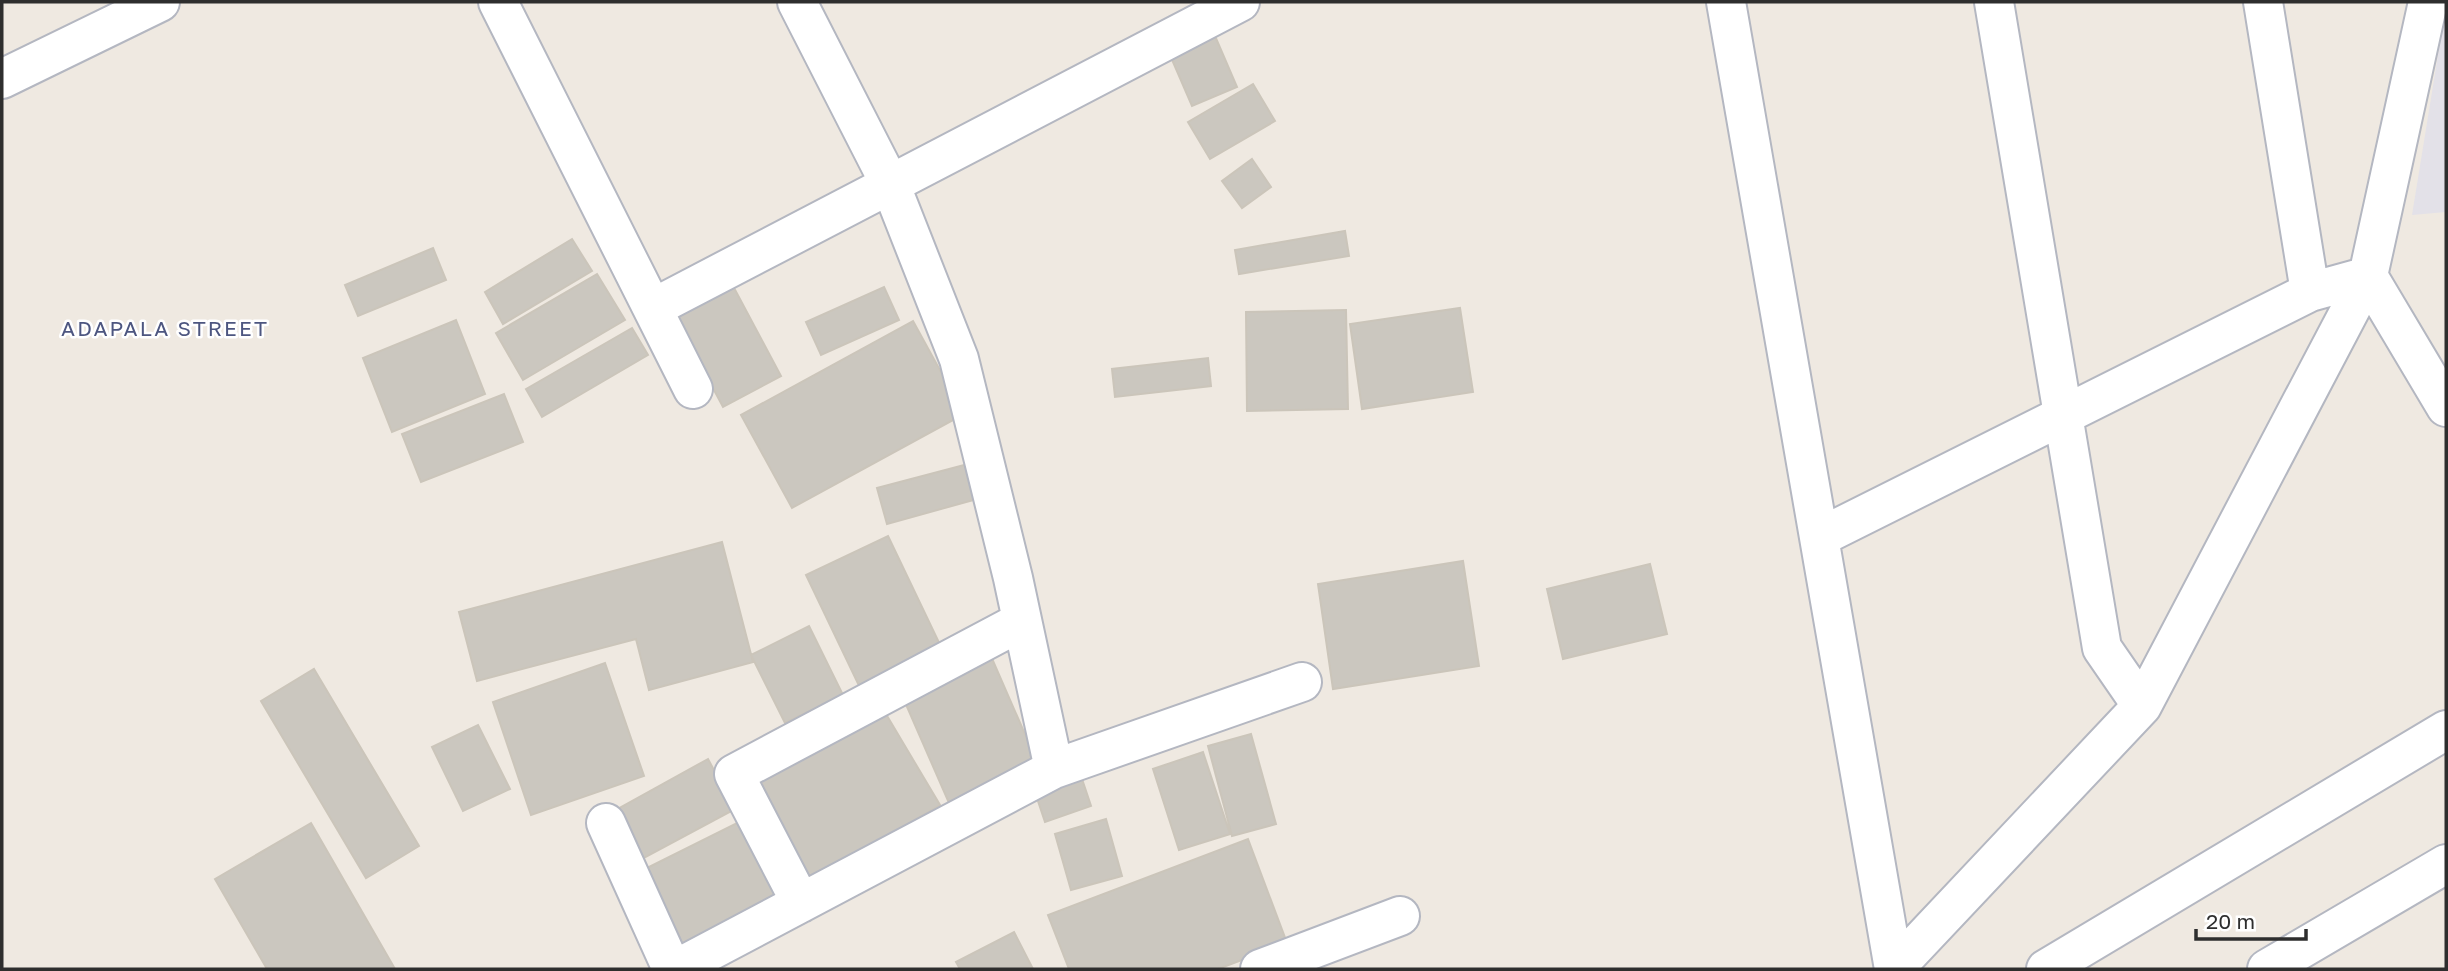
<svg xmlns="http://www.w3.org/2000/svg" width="2448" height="971" viewBox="0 0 2448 971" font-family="'Golos Text',sans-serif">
<rect width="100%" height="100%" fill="#efe9e1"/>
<path fill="#e3e1e8" d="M2446,6V212L2412,215Z"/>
<path fill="#cbc7bf" stroke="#cbc5ba" stroke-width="2" d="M1215,36L1237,87L1192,106L1170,55Z
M1253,84L1275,121L1210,159L1188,122Z
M1252,159L1271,187L1242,208L1222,181Z
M1345,231L1349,256L1239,274L1235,250Z
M572,239L592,271L503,324L485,292Z
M433,248L446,280L358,316L345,285Z
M597,274L625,320L523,380L496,333Z
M733,286L781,376L723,407L675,317Z
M884,287L899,320L821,355L806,322Z
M1460,308L1473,392L1362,409L1350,324Z
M1346,310L1348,409L1247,411L1246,312Z
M456,320L485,394L392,432L363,358Z
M913,321L964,414L792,508L741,415Z
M632,328L648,355L542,417L526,389Z
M1208,358L1211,386L1115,397L1112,369Z
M504,394L523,442L421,482L402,434Z
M968,464L977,499L887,524L877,488Z
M888,536L944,653L862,692L806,575Z
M722,542L753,662L649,690L636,639L477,681L459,612Z
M1463,561L1479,666L1333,689L1318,584Z
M1650,564L1667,634L1563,659L1547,589Z
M809,626L843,695L785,723L751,655Z
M990,654L1038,764L949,803L901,693Z
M605,663L644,776L531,815L493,702Z
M314,669L419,846L366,878L261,701Z
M880,704L940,805L808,883L748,783Z
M478,725L510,789L463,811L432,747Z
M1251,734L1276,824L1232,836L1208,746Z
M1203,752L1230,834L1179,850L1153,769Z
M708,759L735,809L642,859L616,810Z
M1079,770L1091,806L1045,822L1033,786Z
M1106,819L1122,876L1071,890L1055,834Z
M741,821L781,900L685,949L645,869Z
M311,823L395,969H267L215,879Z
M1248,839L1287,943L1218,969H1069L1048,915Z
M1014,932L1033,969H960L956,962Z"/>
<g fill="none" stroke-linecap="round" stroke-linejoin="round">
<defs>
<path id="minor" d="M498,2L693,389
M797,2L891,186L959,359L1013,578L1054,769
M1726,2L1894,969
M1994,2L2102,648L2142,706
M2263,2L2310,292
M2,79L160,2
M653,308L1240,2
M1820,537L2310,292L2368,276L2446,407
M606,823L672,969
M801,903L734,774L1022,621
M676,969L1054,769L1302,682
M1260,969L1400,916
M1894,969L2142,706L2368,276L2428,2
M2046,969L2446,730
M2267,969L2446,864"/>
</defs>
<use href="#minor" stroke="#b4b7c1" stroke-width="42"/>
<use href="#minor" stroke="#fff" stroke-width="38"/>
</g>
<g text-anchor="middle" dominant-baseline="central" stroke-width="5" stroke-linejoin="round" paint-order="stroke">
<g font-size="21" letter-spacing="2" fill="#4d5680" stroke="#fff">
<text x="165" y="328">ADAPALA STREET</text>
</g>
</g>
<rect width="2448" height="971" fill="none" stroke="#2e2e2e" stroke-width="7"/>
<path d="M2196 929v10h110v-10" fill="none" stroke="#2e2e2e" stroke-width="3.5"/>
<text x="2206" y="929" font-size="21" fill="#2e2e2e" stroke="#ffffff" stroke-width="5" paint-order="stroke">20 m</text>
</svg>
